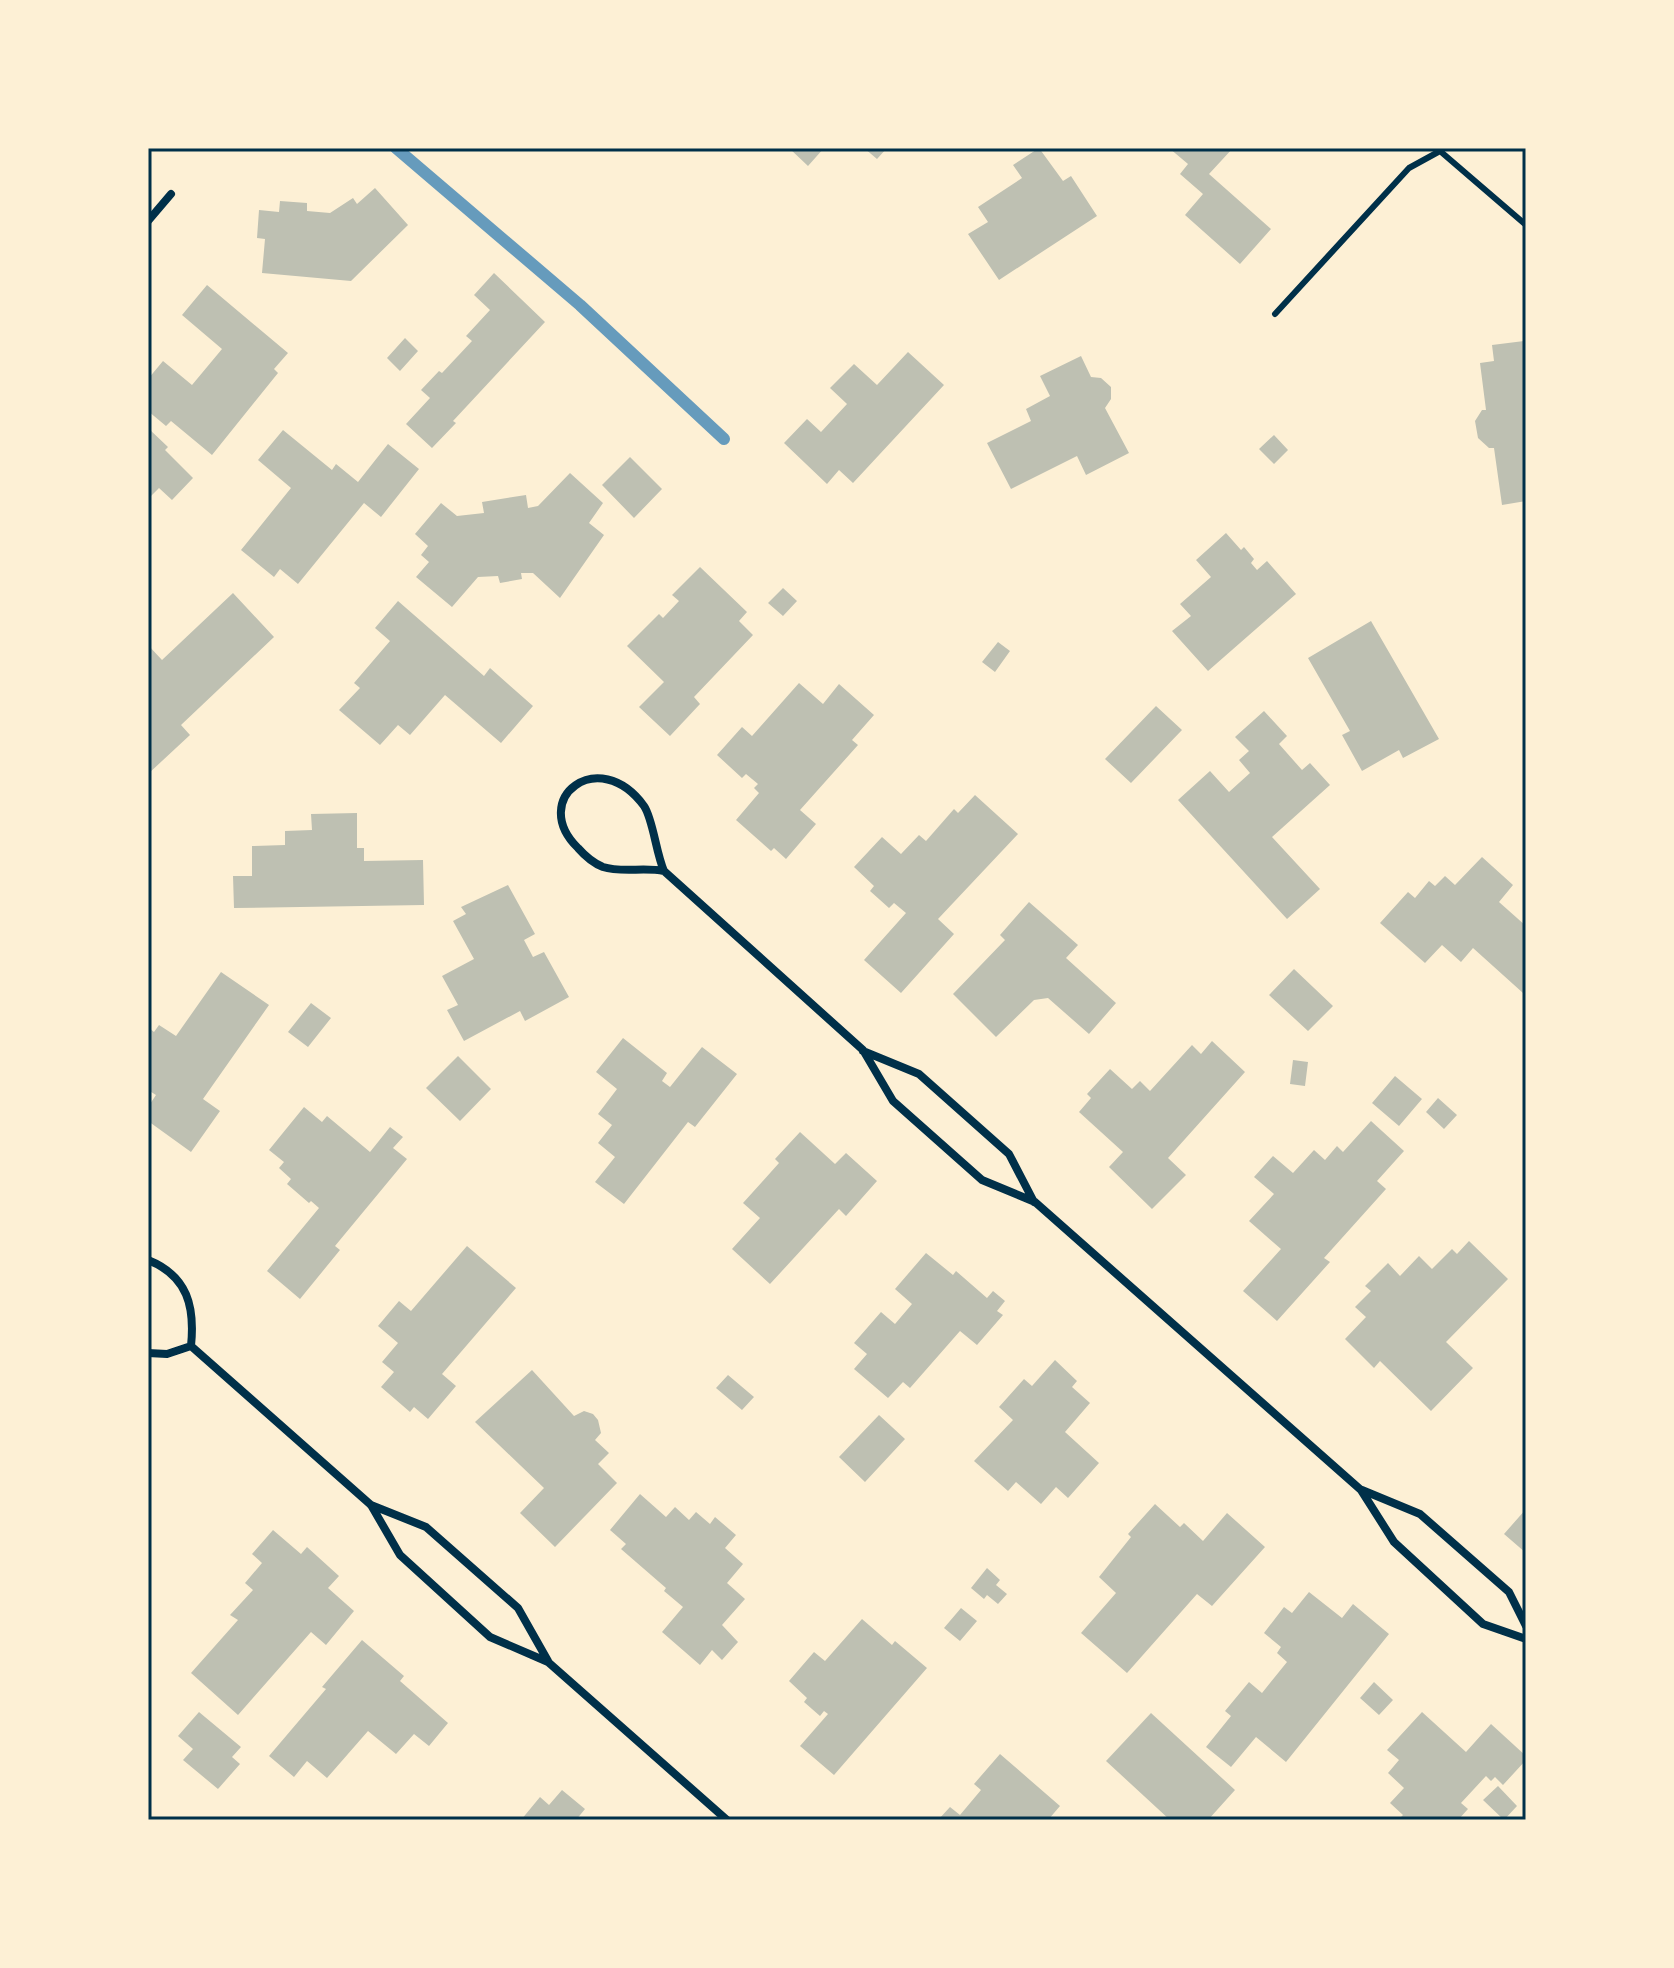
<svg xmlns="http://www.w3.org/2000/svg" width="1674" height="1968" viewBox="0 0 1674 1968" font-family="Rubik,sans-serif">
<rect width="100%" height="100%" fill="#fdf0d5"/>
<g fill="none" stroke-linecap="round" stroke-linejoin="round">
<path stroke="#669bbc" stroke-width="12" d="M396,148L580,305L724,439"/>
</g>
<path fill="#bec0b2" d="M789,148H824L808,166Z
M864,148H887L877,159Z
M1039,148L1063,181L1071,176L1097,216L999,280L968,234L988,222L978,207L1022,178L1013,165Z
M1169,148H1233L1209,174L1271,229L1240,264L1185,215L1203,194L1180,174L1188,164Z
M375,188L408,225L351,281L262,273L265,239L257,238L259,210L279,212L280,201L307,203V211L330,213L353,198L357,204Z
M494,273L545,322L453,421L456,423L432,448L406,424L430,398L421,390L439,371L442,373L472,341L466,336L490,310L474,295Z
M207,285L288,353L274,369L278,373L212,455L171,421L166,426L148,411V379L163,361L192,385L222,349L182,315Z
M405,338L418,351L400,371L387,358Z
M1524,341L1526,356V501L1502,505L1494,448H1489L1478,438L1475,421L1482,410H1486L1480,363L1494,361L1492,345Z
M908,352L944,385L853,483L839,470L827,484L784,443L807,419L821,432L847,404L830,388L854,364L877,385Z
M1081,356L1091,377L1101,378L1111,387V399L1105,408L1129,453L1086,475L1077,456L1011,489L987,443L1031,421L1026,409L1050,396L1040,376Z
M148,428L168,447L165,450L193,478L172,500L159,488L148,499Z
M283,430L332,470L336,464L358,482L388,444L419,469L381,517L364,503L298,584L280,569L274,577L241,550L291,488L258,460Z
M1274,435L1288,450L1274,464L1259,449Z
M630,457L662,489L634,518L602,485Z
M570,473L603,503L589,523L604,535L560,598L533,573H521L522,579L500,583L498,576L478,577L452,607L416,577L429,562L421,555L428,546L415,534L441,503L457,516L484,513L482,502L526,495L528,508L538,506Z
M1226,533L1241,550L1244,547L1254,559L1251,563L1257,570L1267,561L1296,594L1208,671L1172,631L1191,616L1180,604L1211,577L1196,560Z
M700,567L747,612L739,621L753,635L694,697L700,704L670,736L639,707L664,682L627,646L659,614L663,618L679,601L672,595Z
M783,588L797,601L783,616L768,603Z
M233,593L274,637L181,725L190,735L148,774V645L162,660Z
M398,601L484,676L490,668L533,706L501,743L445,695L410,735L398,725L380,745L339,710L360,688L354,683L390,641L375,628Z
M1371,621L1439,739L1403,758L1399,750L1362,771L1342,735L1350,731L1308,658Z
M998,642L1010,651L995,672L982,662Z
M799,683L823,704L839,684L874,715L852,740L858,745L800,810L816,824L786,859L774,848L771,851L736,820L759,793L754,788L758,784L746,774L742,778L717,755L742,727L752,736Z
M1156,706L1182,730L1131,783L1105,759Z
M1264,711L1287,736L1279,744L1302,770L1310,763L1330,785L1272,837L1320,889L1287,919L1178,800L1210,771L1229,792L1250,773L1239,760L1249,751L1235,737Z
M975,795L1018,834L938,919L954,934L901,993L864,960L906,913L894,903L889,908L870,891L874,886L854,867L882,837L901,854L919,835L926,841L954,809L958,813Z
M357,813V848H364V861L423,860L424,905L234,908L233,876H252V846L285,845V831L312,830L311,814Z
M1482,857L1513,885L1499,902L1526,926V990L1523,993L1473,948L1461,962L1442,945L1425,963L1380,923L1408,892L1415,898L1429,881L1435,886L1445,876L1455,885Z
M508,885L535,934L524,940L533,957L544,952L569,997L525,1021L520,1011L464,1041L447,1010L458,1005L442,976L474,959L453,921L466,914L461,907Z
M1029,902L1078,945L1066,958L1116,1003L1089,1034L1048,998L1034,1000L996,1037L953,994L1005,940L1000,935Z
M1294,969L1333,1006L1308,1031L1269,995Z
M221,972L269,1005L203,1099L220,1111L191,1152L148,1121V1107L156,1095L148,1090V1027L154,1032L159,1025L176,1036Z
M311,1003L331,1018L308,1047L288,1032Z
M623,1038L667,1073L662,1081L670,1087L702,1047L737,1074L695,1127L688,1122L624,1204L595,1182L615,1157L598,1143L612,1125L598,1114L617,1089L596,1072Z
M1212,1041L1245,1072L1168,1158L1186,1175L1152,1209L1109,1167L1123,1152L1079,1112L1091,1098L1087,1094L1110,1069L1132,1089L1140,1081L1150,1091L1192,1045L1201,1054Z
M458,1056L491,1089L460,1121L426,1088Z
M1293,1060L1308,1062L1305,1086L1290,1084Z
M1395,1076L1422,1099L1399,1126L1372,1103Z
M1438,1098L1457,1115L1444,1129L1426,1112Z
M304,1107L322,1122L327,1116L370,1152L390,1127L403,1137L393,1148L407,1159L335,1246L340,1250L300,1299L267,1271L319,1208L311,1201L309,1203L287,1184L291,1179L279,1168L284,1162L269,1150Z
M1371,1121L1404,1151L1377,1181L1386,1189L1324,1258L1330,1262L1277,1321L1243,1291L1281,1249L1249,1221L1274,1194L1254,1177L1273,1156L1293,1173L1314,1150L1325,1160L1337,1146L1343,1152Z
M800,1132L835,1164L846,1153L877,1181L846,1216L839,1209L770,1284L732,1249L760,1218L743,1203L779,1163L775,1159Z
M1469,1241L1508,1279L1446,1342L1473,1368L1431,1411L1380,1361L1374,1368L1345,1339L1366,1317L1355,1307L1371,1291L1365,1286L1388,1263L1400,1276L1419,1256L1432,1269L1452,1249L1457,1254Z
M467,1246L516,1288L442,1374L456,1386L428,1419L414,1407L410,1412L381,1387L394,1372L382,1362L398,1343L378,1326L399,1301L411,1311Z
M926,1253L953,1275L956,1271L987,1298L993,1291L1005,1301L997,1311L1003,1315L977,1345L960,1331L910,1388L903,1382L888,1398L854,1369L867,1354L854,1343L881,1312L895,1324L912,1304L895,1289Z
M1055,1360L1077,1381L1072,1387L1090,1403L1065,1432L1099,1463L1068,1498L1056,1487L1041,1504L1016,1482L1008,1491L974,1461L1013,1420L999,1407L1024,1379L1032,1386Z
M532,1370L574,1416L584,1411L593,1414L598,1420L601,1433L595,1440L609,1453L598,1464L617,1483L555,1547L520,1513L544,1488L475,1422Z
M728,1375L754,1397L742,1410L716,1388Z
M879,1415L905,1439L865,1482L839,1457Z
M640,1494L666,1517L675,1507L689,1520L696,1512L710,1524L715,1517L736,1535L725,1548L743,1564L727,1583L745,1599L722,1625L738,1642L722,1660L712,1650L700,1665L662,1632L683,1607L664,1591L666,1588L621,1549L626,1544L610,1530Z
M1155,1504L1180,1527L1184,1523L1203,1541L1227,1513L1265,1547L1212,1606L1197,1594L1127,1673L1081,1633L1116,1593L1099,1577L1131,1537L1128,1534Z
M1526,1509V1553L1504,1534Z
M273,1530L301,1554L307,1547L339,1576L328,1588L354,1611L326,1645L311,1632L238,1715L191,1673L238,1620L230,1615L253,1590L245,1583L262,1563L252,1554Z
M987,1568L1000,1580L996,1585L1007,1594L998,1604L987,1595L984,1599L971,1588Z
M1309,1592L1342,1618L1353,1604L1389,1634L1286,1762L1256,1737L1231,1767L1206,1747L1231,1716L1225,1711L1249,1682L1262,1693L1287,1662L1277,1653L1281,1647L1264,1633L1284,1607L1292,1613Z
M961,1608L977,1621L960,1641L944,1628Z
M862,1619L892,1645L895,1641L927,1668L834,1775L800,1746L828,1714L824,1711L820,1716L804,1702L807,1698L789,1681L814,1652L825,1661Z
M362,1640L404,1676L400,1681L448,1723L429,1746L414,1734L396,1754L368,1731L327,1778L307,1761L294,1777L269,1756L326,1689L322,1687Z
M1374,1682L1393,1700L1379,1715L1360,1698Z
M199,1712L241,1747L232,1757L240,1764L218,1789L183,1760L193,1749L178,1736Z
M1422,1712L1466,1752L1491,1724L1526,1756V1760L1503,1785L1495,1777L1491,1781L1486,1776L1461,1803L1468,1809L1458,1820H1398L1403,1815L1390,1803L1404,1788L1388,1773L1399,1760L1387,1750Z
M1151,1713L1235,1790L1208,1820H1170L1106,1761Z
M1000,1754L1060,1806L1048,1820H938L950,1807L960,1815L981,1790L974,1784Z
M1498,1786L1517,1806L1504,1820L1483,1800Z
M562,1790L585,1809L576,1820H521L540,1797L549,1805Z"/>
<g fill="none" stroke-linecap="round" stroke-linejoin="round">
<path stroke="#003049" stroke-width="6" d="M1275,314L1409,168L1440,151L1526,225"/>
<path stroke="#003049" stroke-width="8" d="M148,221L171,194
M664,871C644,867 621,873 603,867C593,863 585,856 578,848C528,799 599,744 644,806C653,819 656,853 664,871L863,1050L893,1101L982,1180L1035,1202L1361,1490L1394,1542L1483,1624L1526,1639
M863,1051L919,1074L1009,1154L1034,1202
M148,1260C188,1276 195,1307 191,1346
M191,1346L371,1505L400,1555L490,1637L548,1662L727,1820
M148,1353L167,1354L191,1346
M1362,1490L1420,1514L1509,1592L1526,1626
M371,1505L426,1527L518,1608L548,1661"/>
</g>
<rect width="1674" height="1968" fill="none" stroke="#fdf0d5" stroke-width="300"/>
<rect x="150" y="150" width="1374" height="1668" fill="none" stroke="#003049" stroke-width="3"/>
</svg>
